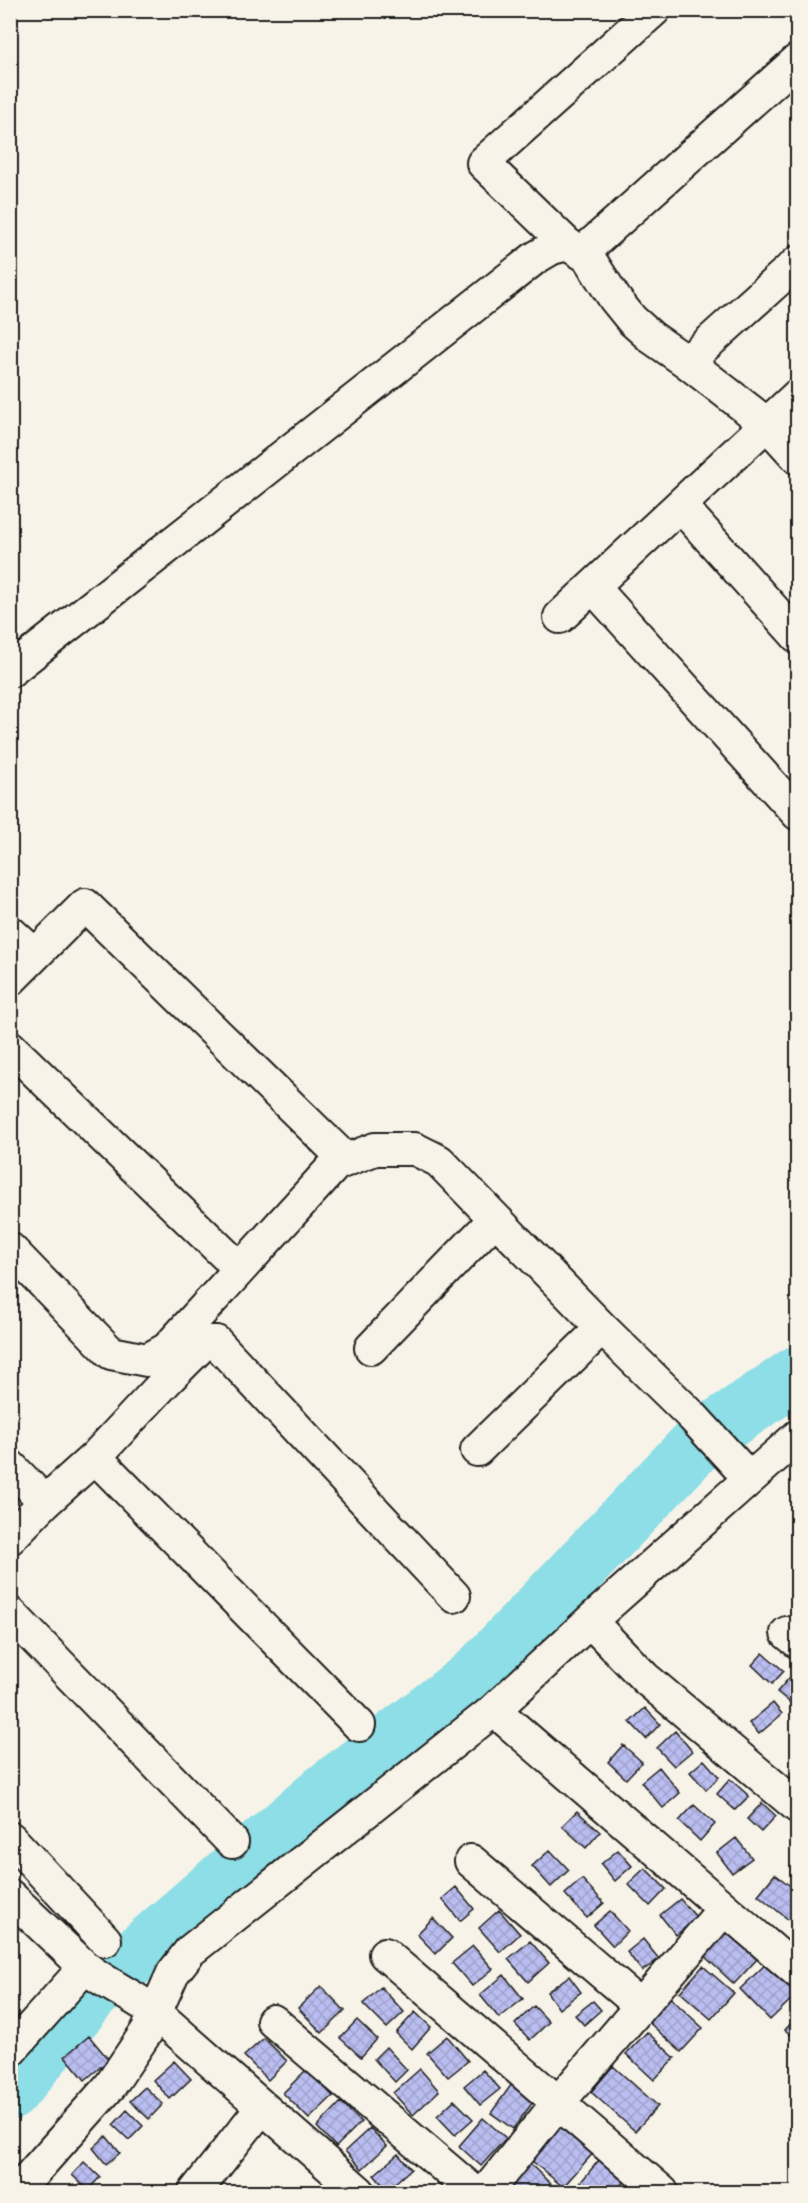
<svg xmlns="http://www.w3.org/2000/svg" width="808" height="2203" viewBox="0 0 808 2203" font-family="Caveat,sans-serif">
<defs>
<pattern id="building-cross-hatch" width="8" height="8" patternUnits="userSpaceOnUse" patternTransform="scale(1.5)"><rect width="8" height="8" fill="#babdef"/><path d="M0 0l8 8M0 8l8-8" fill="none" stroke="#9fa2cc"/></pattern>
</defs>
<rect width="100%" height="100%" fill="#f7f3e8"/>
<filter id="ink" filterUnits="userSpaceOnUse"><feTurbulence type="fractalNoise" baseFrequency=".0167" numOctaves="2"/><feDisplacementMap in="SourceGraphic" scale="12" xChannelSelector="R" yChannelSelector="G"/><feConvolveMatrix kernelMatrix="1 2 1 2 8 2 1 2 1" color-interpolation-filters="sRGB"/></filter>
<g filter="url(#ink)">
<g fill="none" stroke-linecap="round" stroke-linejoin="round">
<path stroke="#8ddee6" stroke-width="57" d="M10,2092L90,1995L326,1791L478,1674L704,1437L798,1374"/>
</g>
<path fill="url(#building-cross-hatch)" stroke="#1c1c1c" stroke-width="1.5" d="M763,1653L784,1671L772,1684L752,1665Z
M789,1678L798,1685V1700L793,1705L777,1692Z
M773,1703L782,1714L759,1734L749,1723Z
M645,1708L660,1724L646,1739L630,1722Z
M675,1731L692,1751L674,1766L657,1748Z
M623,1745L642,1762L626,1779L608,1762Z
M704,1760L719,1777L706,1790L690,1772Z
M659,1767L680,1793L663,1808L641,1782Z
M730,1779L749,1796L735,1810L717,1794Z
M762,1803L776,1816L761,1832L747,1819Z
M694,1805L715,1824L700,1841L679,1821Z
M577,1811L600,1832L586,1848L562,1826Z
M736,1838L752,1858L732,1873L717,1853Z
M550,1850L569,1870L551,1887L532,1866Z
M618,1850L632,1866L615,1881L601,1864Z
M645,1868L666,1889L650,1906L628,1884Z
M775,1874L798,1892V1912L790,1921L758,1895Z
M582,1879L604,1903L587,1918L565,1894Z
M456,1887L474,1909L460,1921L442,1899Z
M680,1899L697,1918L676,1935L660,1915Z
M499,1910L520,1934L500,1952L479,1928Z
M610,1911L628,1931L613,1946L594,1925Z
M433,1918L452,1938L436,1954L417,1934Z
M724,1927L758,1958L734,1984L701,1953Z
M643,1939L659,1959L642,1971L627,1952Z
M530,1941L549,1963L528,1982L508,1959Z
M473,1946L493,1969L472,1986L452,1963Z
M770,1960L798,1989V1993L770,2020L740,1989Z
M703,1966L734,1993L711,2019L680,1992Z
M504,1975L523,1999L499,2018L480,1995Z
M569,1976L581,1992L559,2009L547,1992Z
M321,1986L345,2011L322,2033L298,2008Z
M381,1987L404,2012L387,2028L363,2004Z
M664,1992L703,2028L681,2052L642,2016Z
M593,2001L601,2010L584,2025L575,2015Z
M534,2006L549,2022L530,2040L515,2024Z
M415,2012L431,2027L412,2049L396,2033Z
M798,2016V2041L785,2030Z
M357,2020L377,2039L361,2057L340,2038Z
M647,2032L675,2058L654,2080L626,2054Z
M89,2036L109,2060L85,2080L65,2056Z
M447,2036L468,2061L448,2077L427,2053Z
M264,2038L287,2061L268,2080L244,2056Z
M386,2047L407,2070L395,2082L374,2059Z
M174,2061L191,2079L170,2099L153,2080Z
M613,2066L658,2106L635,2131L591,2092Z
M307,2069L333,2096L309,2119L283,2093Z
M420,2069L439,2091L413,2115L393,2093Z
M483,2070L500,2089L480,2105L464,2086Z
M514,2081L536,2098L513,2129L491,2113Z
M145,2087L163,2104L149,2119L130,2101Z
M454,2100L473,2119L455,2135L437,2116Z
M341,2102L361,2122L336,2147L317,2127Z
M127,2110L143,2126L129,2140L113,2125Z
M483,2118L506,2138L481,2166L459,2146Z
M563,2123L595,2151L563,2187L531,2160Z
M370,2128L387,2146L362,2169L345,2151Z
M106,2136L120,2153L106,2164L93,2148Z
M398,2154L411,2169L387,2190L374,2175Z
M599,2160L624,2181L615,2192H580L575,2189Z
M527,2161L558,2191L557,2192H512L504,2185Z
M84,2162L100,2177L88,2190L72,2175Z"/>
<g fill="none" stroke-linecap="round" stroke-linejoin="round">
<defs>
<path id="minor" d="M567,244L483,163L654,10
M582,253L798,60
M687,362L798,262
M680,505L798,637
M593,587L798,814
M560,617L798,395
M10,671L535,258L552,248L567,244L588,257L615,299L632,320L651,337L687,362L767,424L798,458
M10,932L35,955
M10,980L85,905L346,1160
M10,1047L240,1269
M10,1249L111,1353L147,1360L167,1349L336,1164L375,1149H415L439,1161L602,1328L693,1417L749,1478
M371,1348L495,1219
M477,1450L602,1328
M95,1457L359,1725
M10,1466L45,1502
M10,1538L45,1502L95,1457L168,1379L201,1346L209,1342H216L454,1596
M10,1613L232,1842
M590,1621L645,1678L798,1807
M787,1633L798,1642
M494,1710L798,1972
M10,1838L105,1940
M471,1861L640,2005
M10,1896L85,1967
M385,1954L662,2192
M273,2021L474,2192
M10,2051L85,1967C107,1985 133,1995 156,2013L359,2192
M16,2192L110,2086L147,2031L173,1973L190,1951L494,1710L590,1621L798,1436
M195,2192L262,2107
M486,2192L557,2104L724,1909"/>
</defs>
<use href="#minor" stroke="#1c1c1c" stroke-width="36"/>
<use href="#minor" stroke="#f7f3e8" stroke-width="32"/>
</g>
</g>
<rect width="808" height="2203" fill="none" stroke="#f7f3e8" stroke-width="36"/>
<rect x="18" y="18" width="772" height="2167" fill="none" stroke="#1c1c1c" stroke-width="2" filter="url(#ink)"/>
</svg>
